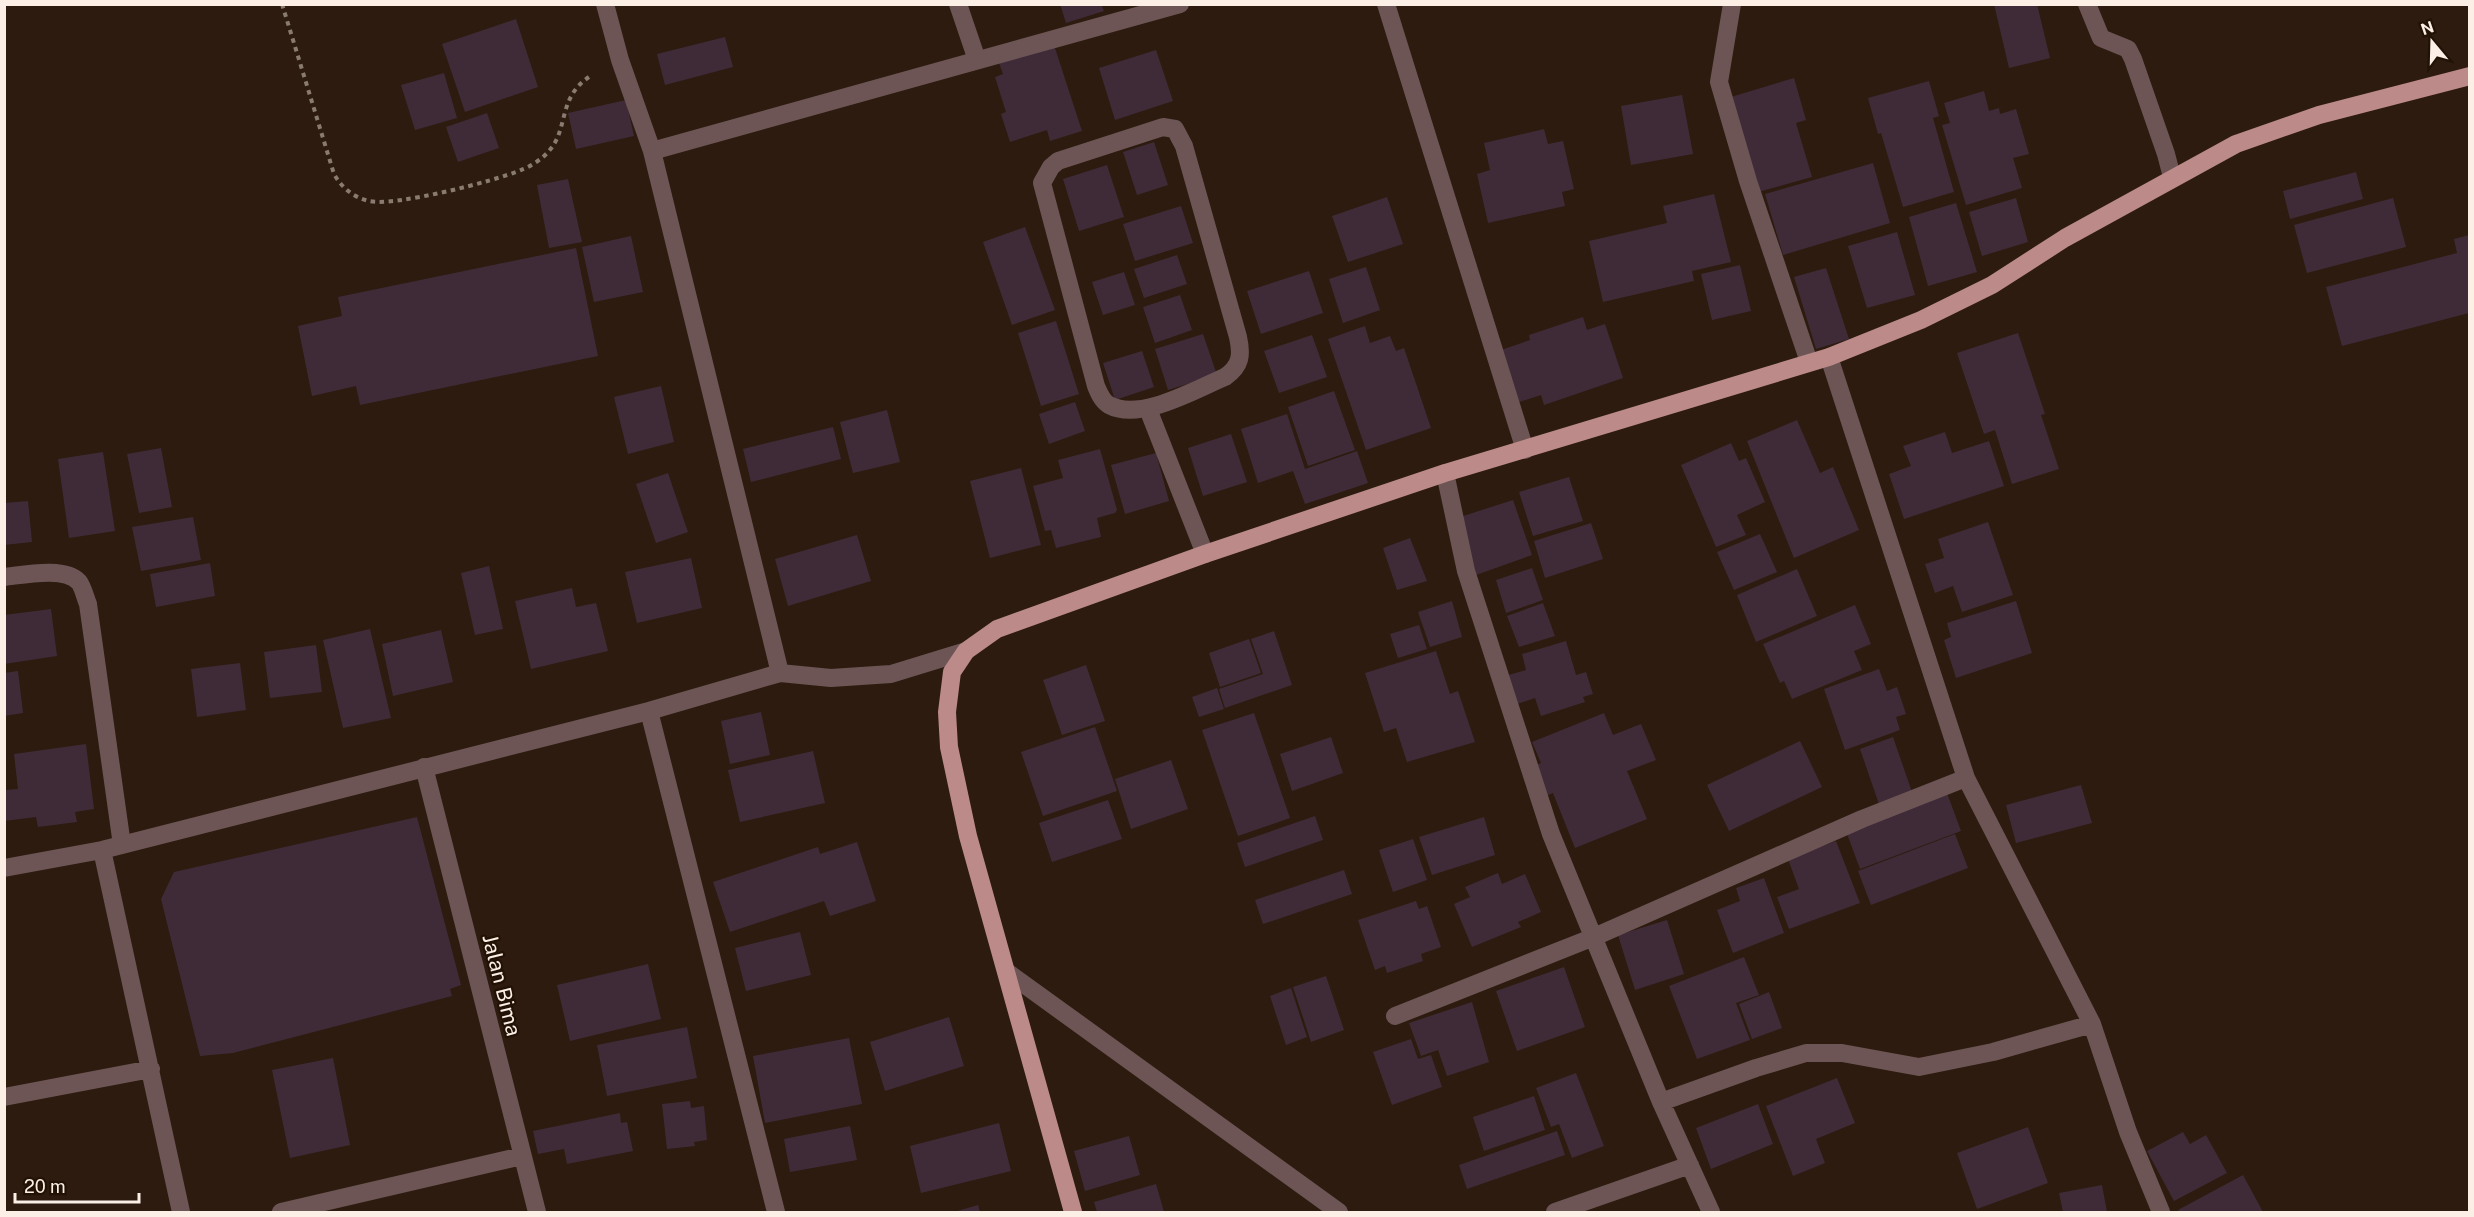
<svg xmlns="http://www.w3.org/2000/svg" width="2474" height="1217" viewBox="0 0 2474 1217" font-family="'Public Sans',sans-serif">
<rect width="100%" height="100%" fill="#2c1b0e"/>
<path fill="#3f2b38" d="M1060,4H1101L1104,11L1066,23Z
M1994,4H2037L2050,58L2009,68Z
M516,19L538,87L465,112L442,44Z
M725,37L733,67L665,85L657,54Z
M1054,45L1082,131L1050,141L1047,130L1010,142L1001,114L1006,112L995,77L1003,74L999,63Z
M1156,50L1173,101L1115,120L1099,68Z
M444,73L457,118L415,130L401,85Z
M1794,78L1806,120L1796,123L1812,177L1758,192L1731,97Z
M1929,81L1939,116L1933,118L1954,192L1903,207L1881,133L1878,134L1868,98Z
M1984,91L1989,111L1999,108L2000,114L2016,109L2029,154L2013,158L2022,188L1966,205L1942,125L1950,123L1944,103Z
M1682,95L1693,154L1631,165L1621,106Z
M626,100L634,136L576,149L568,113Z
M487,113L499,148L458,162L446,127Z
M1544,129L1548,144L1563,141L1574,189L1562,192L1565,206L1488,223L1477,174L1490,170L1484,143Z
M1154,142L1168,185L1137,195L1123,152Z
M1873,163L1890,223L1783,255L1765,194Z
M1107,165L1124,217L1079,231L1063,179Z
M2356,172L2363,199L2290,219L2283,191Z
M568,179L582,242L549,248L537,185Z
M1714,194L1731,262L1692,271L1694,281L1603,302L1589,241L1667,223L1663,206Z
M1387,197L1403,244L1348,262L1332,216Z
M2016,198L2028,242L1982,256L1969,212Z
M2393,198L2406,247L2307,273L2294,225Z
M1956,203L1977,272L1928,286L1909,217Z
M1181,206L1193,243L1135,261L1123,224Z
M1025,227L1055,310L1012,325L983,242Z
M1897,232L1915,295L1867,308L1848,246Z
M2469,235V313L2342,346L2326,287L2457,253L2454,239Z
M631,236L643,292L594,302L582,247Z
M576,248L598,356L360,405L356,386L312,396L298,326L342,316L338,297Z
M1177,255L1187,284L1144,298L1134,269Z
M1740,265L1751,311L1712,320L1701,274Z
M1366,267L1380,310L1343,323L1329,279Z
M1826,268L1849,339L1816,349L1794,277Z
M1309,271L1323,313L1261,334L1247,291Z
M1124,272L1135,305L1103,315L1092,282Z
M1180,295L1192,330L1155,343L1143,307Z
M1583,317L1587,330L1605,324L1623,378L1544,405L1541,395L1519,402L1501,350L1530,340L1529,335Z
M1056,321L1079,394L1041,406L1018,333Z
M1365,326L1370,343L1390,336L1396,351L1404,348L1431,428L1366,450L1328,339Z
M2018,333L2045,414L2041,415L2059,469L2012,484L1995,430L1984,434L1957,353Z
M1203,334L1217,375L1168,390L1155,349Z
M1312,335L1327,377L1279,393L1264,351Z
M1142,351L1154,387L1115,400L1103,363Z
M661,386L674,442L628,454L614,397Z
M1334,391L1355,450L1308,466L1288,407Z
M1075,402L1085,431L1049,444L1039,414Z
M887,410L900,462L853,473L840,422Z
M1287,414L1305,469L1357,451L1368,483L1305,504L1293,471L1258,483L1241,429Z
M1797,420L1820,473L1833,467L1859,530L1794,558L1747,441Z
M833,427L841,459L751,482L743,449Z
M1945,432L1952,453L1989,441L2004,486L1904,519L1889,474L1911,466L1903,446Z
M1231,434L1247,482L1203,496L1188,448Z
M1731,443L1739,461L1746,458L1765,502L1737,515L1746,535L1716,547L1681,465Z
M161,448L172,507L139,513L127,454Z
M1100,449L1117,510L1115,513L1097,518L1101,537L1056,548L1051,530L1045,531L1033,486L1063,478L1058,460Z
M103,452L115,531L69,538L58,459Z
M1156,453L1169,501L1125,514L1111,465Z
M1021,468L1041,545L990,558L970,481Z
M668,473L688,532L656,543L636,484Z
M1569,477L1583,521L1533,536L1519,492Z
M1513,500L1532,555L1476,575L1457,518Z
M28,501L32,542L4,545V503Z
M193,517L201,560L141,571L132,527Z
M1988,522L2013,595L1962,612L1953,586L1935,593L1925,564L1944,558L1938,539Z
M1591,523L1603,559L1545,578L1534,541Z
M1760,534L1777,572L1734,590L1717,552Z
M857,535L871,581L788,606L775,559Z
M1410,538L1427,581L1397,590L1383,548Z
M691,558L702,608L637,623L625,572Z
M210,563L215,596L156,607L150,574Z
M489,566L503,629L475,635L461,573Z
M1532,568L1543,600L1506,613L1496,580Z
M1797,569L1817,616L1756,642L1737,595Z
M572,588L576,607L596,603L608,651L531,669L515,601Z
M1452,601L1462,637L1430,647L1418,612Z
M2016,601L2032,653L1956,678L1944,640L1951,637L1947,623Z
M1543,603L1555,636L1519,647L1507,616Z
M1855,605L1871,644L1854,651L1862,670L1792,699L1784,681L1780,683L1763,644Z
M51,609L57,656L4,664V615Z
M1419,625L1427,649L1398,658L1390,634Z
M370,629L391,718L343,728L323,640Z
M441,630L453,682L393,696L382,644Z
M1274,631L1292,685L1225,708L1219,689L1263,674L1251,639Z
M1249,639L1261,673L1220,687L1209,653Z
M1566,641L1576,675L1586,672L1593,694L1583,697L1585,702L1541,716L1535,698L1514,705L1505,676L1526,670L1522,654Z
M316,645L322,692L270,698L264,652Z
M1436,651L1450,694L1458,691L1475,742L1407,762L1396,728L1384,732L1365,673Z
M240,663L246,710L197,717L191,669Z
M1086,665L1105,721L1062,735L1043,680Z
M1879,669L1887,691L1897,687L1906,714L1896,717L1900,730L1845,750L1824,689Z
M18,671L23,713L4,716V673Z
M1217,688L1224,709L1199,717L1192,697Z
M761,712L770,755L730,764L721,721Z
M1254,713L1290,818L1238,836L1202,730Z
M1604,713L1613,735L1641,724L1656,760L1627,771L1647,819L1575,848L1553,793L1543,797L1531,767L1541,763L1532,742Z
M1095,727L1117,791L1043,816L1021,752Z
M1331,737L1343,773L1292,791L1280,754Z
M1893,737L1913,795L1880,807L1860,749Z
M1800,741L1822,787L1729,831L1707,785Z
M86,744L94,809L75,812L77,822L38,827L36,817L4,821V790L18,789L14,754Z
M813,751L825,803L740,822L728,770Z
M1171,760L1188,809L1131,829L1115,779Z
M2081,785L2092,823L2016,843L2006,805Z
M1947,793L1961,831L1860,869L1846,831Z
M1108,800L1122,839L1052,862L1039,823Z
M1315,816L1323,840L1245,867L1237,843Z
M417,817L461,985L450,989L452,996L233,1053L200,1056L161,899L174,872Z
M1484,817L1495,855L1432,875L1419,837Z
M1955,834L1968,868L1871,905L1858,871Z
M1413,839L1427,880L1393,892L1379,850Z
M1836,841L1860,903L1789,929L1777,897L1799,889L1788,859Z
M857,842L876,901L830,916L824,901L730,932L713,882L818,847L820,854Z
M1344,870L1352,894L1263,924L1255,900Z
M1498,873L1502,884L1525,874L1541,912L1518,922L1521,927L1472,947L1454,904L1470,897L1465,887Z
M1764,878L1784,933L1733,953L1717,910L1740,901L1736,888Z
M1416,901L1419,909L1427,906L1441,947L1421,954L1423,961L1387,973L1385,966L1375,970L1358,920Z
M1667,920L1684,974L1635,990L1618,935Z
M800,932L811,975L746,991L735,948Z
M1744,957L1759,995L1736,1003L1750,1040L1697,1059L1669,986Z
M648,964L661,1019L570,1041L557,985Z
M1564,967L1585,1027L1517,1051L1496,991Z
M1326,976L1344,1030L1311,1042L1293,987Z
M1291,988L1307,1037L1286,1045L1270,996Z
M1769,992L1782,1028L1752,1039L1739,1004Z
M1472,1002L1489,1062L1447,1076L1438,1050L1421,1056L1409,1023Z
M949,1017L964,1066L885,1091L870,1042Z
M687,1027L697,1078L607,1096L597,1045Z
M849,1038L862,1104L765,1123L753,1056Z
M1411,1039L1418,1059L1431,1055L1442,1087L1392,1105L1373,1052Z
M333,1058L350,1145L290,1158L272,1070Z
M1576,1073L1604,1146L1572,1158L1559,1124L1551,1127L1536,1088Z
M1837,1078L1855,1123L1816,1139L1825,1163L1793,1176L1766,1106Z
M1534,1096L1545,1130L1484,1151L1473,1117Z
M690,1101L691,1108L704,1106L707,1140L694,1142L695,1146L667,1149L662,1104Z
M1758,1104L1773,1144L1711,1169L1696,1128Z
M620,1113L621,1123L627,1122L633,1151L567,1164L564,1149L538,1154L533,1131Z
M999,1123L1011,1171L921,1193L910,1146Z
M850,1126L857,1160L790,1172L784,1139Z
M2028,1127L2048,1183L1977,1209L1957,1153Z
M1557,1131L1565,1155L1467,1189L1459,1165Z
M2183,1132L2190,1144L2206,1135L2227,1173L2174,1201L2147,1151Z
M1129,1136L1140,1175L1085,1191L1074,1151Z
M2243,1175L2263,1212H2180L2178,1210Z
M1156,1184L1164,1212H1097L1094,1202Z
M2102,1185L2107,1212H2063L2059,1193Z
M978,1205L980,1212H954Z"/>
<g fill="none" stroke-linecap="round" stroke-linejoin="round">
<path stroke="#8a7b70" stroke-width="4" stroke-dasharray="4.5 4.5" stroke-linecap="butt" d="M282,4L334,174C342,188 353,197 369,201C394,207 495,181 521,170C530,167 542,159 548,152C570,129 556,97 592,75"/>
<path stroke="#6d5555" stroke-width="18" d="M605,4L620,60L652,151L780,673
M958,4L977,60
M1386,4L1525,450
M1732,4L1719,82L1748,181L1809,362
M2087,4L2101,38L2128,49L2133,59L2166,154L2172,177
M1163,127L1175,129L1184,146L1238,337C1242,355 1241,366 1225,377C1196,389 1140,422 1109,405C1102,401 1099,393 1096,386L1042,183L1051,167L1058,161Z
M652,151L1180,4
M1829,357L1966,778L2092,1024L2128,1132L2161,1212
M1148,409L1205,554
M1445,473L1466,571L1551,834L1661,1102L1711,1212
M4,577C23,575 65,566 79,582C83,587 85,597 88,604L122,845
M649,711L776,1212
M424,767L537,1212
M102,850L181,1212
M4,868L102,850L649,711L780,673L831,678L891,674L966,651
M1007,972L1339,1212
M1395,1016L1594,937L1862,819L1966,778
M4,1097L151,1069
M1661,1102L1756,1068L1806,1053H1842L1919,1067L1993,1052L2092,1024
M281,1212L522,1156
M1555,1212L1690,1165"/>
<path stroke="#bb8a89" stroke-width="18" d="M1073,1212L968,836L949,747L947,712L952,672L966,651L997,629L1205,554L1445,473L1829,357L1921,320L1992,285L2065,238L2236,144L2319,115L2470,76"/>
</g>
<g text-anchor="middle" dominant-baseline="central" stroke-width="4.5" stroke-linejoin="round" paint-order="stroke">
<g font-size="21" fill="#fbefe6" stroke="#221205">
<text transform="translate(502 985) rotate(76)">Jalan Bima</text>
</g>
</g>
<rect width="2474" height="1217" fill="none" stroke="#fbefe6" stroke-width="12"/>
<g transform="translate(2432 42) rotate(341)" stroke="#221205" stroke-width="4.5" paint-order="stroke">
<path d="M0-4.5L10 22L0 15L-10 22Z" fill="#fbefe6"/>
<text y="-9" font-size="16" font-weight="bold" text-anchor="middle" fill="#fbefe6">N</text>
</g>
<path d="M15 1193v9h124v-9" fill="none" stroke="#fbefe6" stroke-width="3"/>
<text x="24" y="1193" font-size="18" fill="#fbefe6" stroke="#221205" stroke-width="4.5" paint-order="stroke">20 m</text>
</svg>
